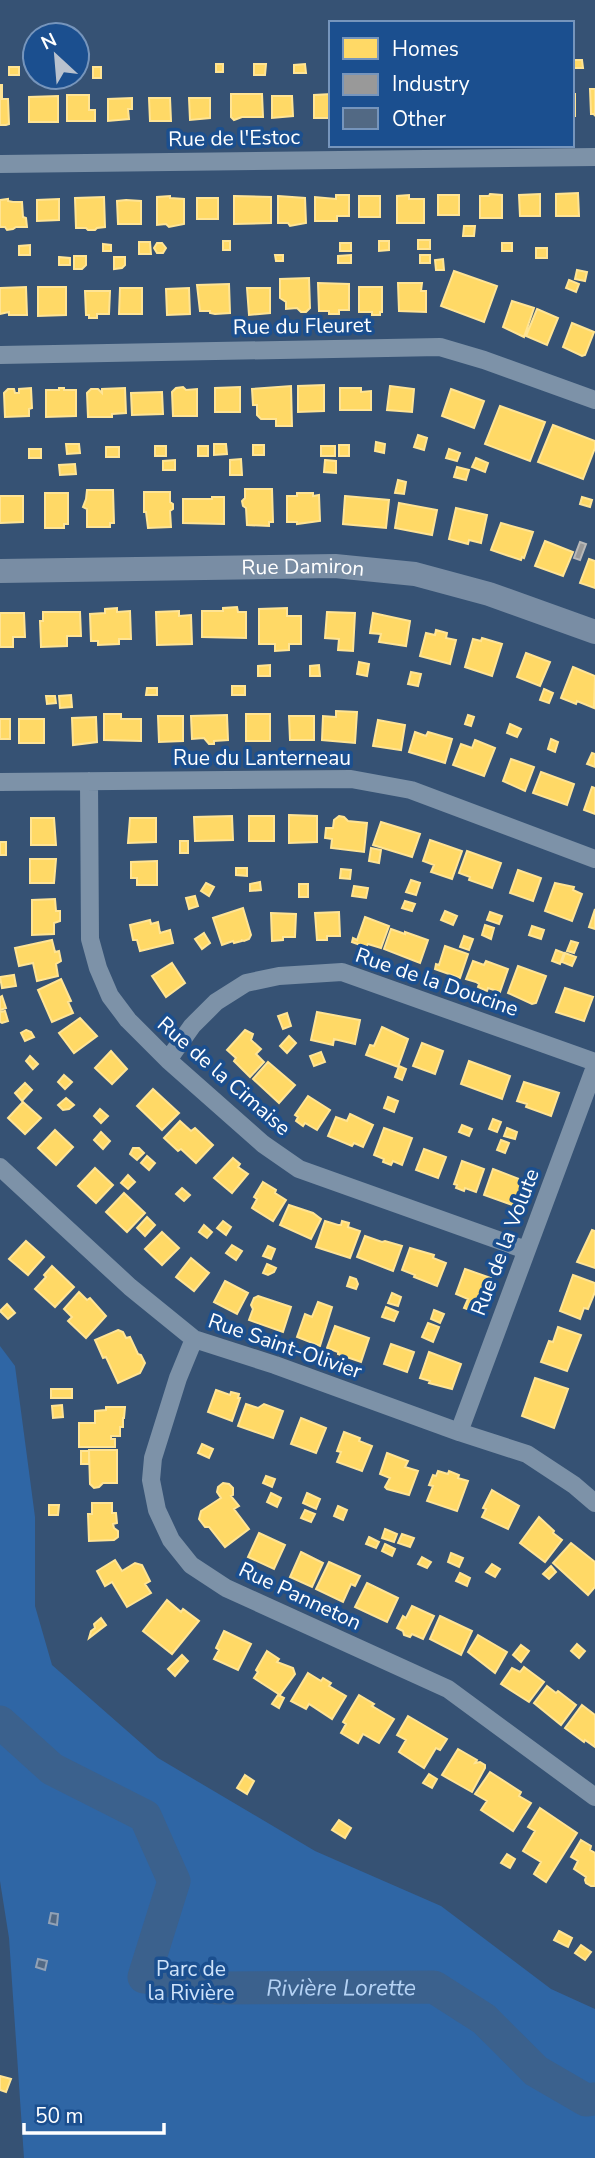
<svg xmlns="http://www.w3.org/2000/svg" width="595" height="2158" viewBox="0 0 595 2158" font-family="'Nunito Sans',sans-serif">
<rect width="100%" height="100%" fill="#365274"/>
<path fill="#2f66a5" d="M0,1346L15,1366L35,1517V1606L52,1665L158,1758L315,1851L441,1906L551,1989L595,2009V2158H24L9,1938L0,1881Z"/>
<path fill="#ffd966" stroke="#ffe494" stroke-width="2" d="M572,60H582L583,68H573Z
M216,64H223V72H216Z
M254,64H266L265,75H254Z
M305,64L306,73H294V65Z
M9,67H19V75H9Z
M93,67H101V78H93Z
M0,85H2V99H8L9,124L6,125H0Z
M590,89H595V116L594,114H591Z
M231,94H262L263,117H242L234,120L231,117Z
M331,94V118H314V95Z
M572,94H575V116H572Z
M67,95H89V110H95V121H67Z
M58,96V122H29V97Z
M272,96H292L293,116L272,118Z
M132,98V109H128L129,119L108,121V99Z
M149,98H170L171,121H150Z
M189,98H210V118L190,120Z
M578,193L579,216H556V194Z
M490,194L502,195V218H480V196H489Z
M540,194V216H520L519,195Z
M336,195H349V216H337V221H315V197L336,199Z
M409,195V199H424V223H397V196Z
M438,195H459V215H438Z
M170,196V198L184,199V224L169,227L166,224L157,225V197Z
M234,196L271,197V223L234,224Z
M278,196L305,198L306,223L290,226L288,223H278Z
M359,196H380V217H359Z
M104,197L105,227L97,228L95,230H88L86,228H76L75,198Z
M197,198H218V219H197Z
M8,199V201L13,202H22L23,217L26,218L27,227H16L13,229L7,230L5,227H0V200Z
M59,199V220L37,221V200Z
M126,200L141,201V224H118L117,201Z
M464,226H475L474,236H463Z
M418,240H430V249H418Z
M223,241H230V250H223Z
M379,241H389V250L379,251Z
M139,242H150L151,254H139Z
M157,243H162L166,248L163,253H157L154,248Z
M340,243H351V251H340Z
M502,243H512V251H502Z
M103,244L111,245V251H103Z
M30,245V255H19V246Z
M536,248H547V258H536Z
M275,255H283V261H276Z
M351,255V263H338V256Z
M420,255H430V263H420Z
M74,256H86V265L82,269H74Z
M59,257L70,258V265H59Z
M114,257H125V265L122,268L114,269Z
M443,259L444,270H436L435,260Z
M577,270L587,272L585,281L575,279Z
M454,271L497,286L484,322L441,306Z
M309,278L310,308L306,312H301L297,308L286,309V302L280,298V279Z
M569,280L579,284L576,292L566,288Z
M318,283L349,284V310H339V314H329V311H319Z
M398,283H422L421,291H426V312L399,311Z
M229,284L230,313L215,314L210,313V311H200L197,285Z
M26,287L27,315H9V312L0,314V288Z
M38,287H66V315L38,316Z
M359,287H382V312H380V315H372V312H359Z
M120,288H142V314H119Z
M189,288L190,314L167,315L166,289Z
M247,288H270V313L249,315Z
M85,291H110L109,314H97V318H89V315H86Z
M512,301L534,308L524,337L503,327Z
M537,309L558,318L547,345L526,336Z
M572,323L594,332L585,355L582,356L563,347Z
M324,385V411L298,412V386Z
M291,386L292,426H276V419H261L257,415V405H253L252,389Z
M390,386L414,389L412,412L387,410Z
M183,387L186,390L197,389V416H173L172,392L176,388Z
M240,387V412H215V388Z
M31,388L32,408L29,409V416L5,417L4,393L8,389H14L15,393H19V389Z
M59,388H64V390H76V416L46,417V390H59Z
M125,388L126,413L112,414V417H88L87,393L91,389H98L102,393V389Z
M340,388H361V392L371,391V410H340Z
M451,389L484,401L474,428L442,416Z
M162,392L163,414L132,415L131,393Z
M500,406L545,422L530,461L485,444Z
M553,425L595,441V448L583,479L538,462Z
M418,435L427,438L424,450L414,447Z
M376,442L385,444L384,453L375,451Z
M66,444H79L80,453L67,454Z
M214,444H226L227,454L214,455Z
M253,445H264V455H253Z
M339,445H349V456H339Z
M155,446H166V456H155Z
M198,446H208V456H198Z
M321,446H335V456H321Z
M106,447H119V457H106Z
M29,449H41V458H29Z
M449,449L460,453L457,461L446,458Z
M476,458L488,463L485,472L472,467Z
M241,459L242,475H230V460Z
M175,460V470H163V461Z
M325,460L336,461V473L324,472Z
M75,464L76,474L60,475L59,465Z
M457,467L469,470L466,480L454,477Z
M398,480L406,482L404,494L395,493Z
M245,489H272L273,522H269V526L247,525L246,508L243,506L242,501L245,498Z
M87,490H113L114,523H110V527H87V509L83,507L86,499Z
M144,492H170V502L173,504V509L170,511L171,527L148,528L146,512H144Z
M45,493H68V524H64V528H45Z
M297,493H313V496L319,495L320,521L297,524V522H287V496H297Z
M0,496H23V522L0,523Z
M345,496L389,500L386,528L343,524Z
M212,497H224V524L183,523V499H212Z
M582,497L592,500L590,507L580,504Z
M399,503L437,510L432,535L395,528Z
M456,508L487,515L481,543L469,540L468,544L449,539Z
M501,523L533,532L524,558L522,557L521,560L491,550Z
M545,541L573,552L563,576L535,566Z
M589,559L595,561V588L580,583Z
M237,607L238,612H246V638L202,637V611H223V608Z
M117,608V612L130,611L131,639H119V644L98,645V641H91L90,614L105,613V609Z
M287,608V616H301V644H289V650L275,651V644H259V609Z
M179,611V616L191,615L192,644L157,645L156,612Z
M43,612H80L81,636H67V646L41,647L40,621H43Z
M327,612L355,613L353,651L338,650L339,639L325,638Z
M0,613H24L25,637H13V647H0Z
M373,613L410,621L406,646L379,642L381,634L370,633Z
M436,630L447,633L446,638L456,640L450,664L420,656L426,633L435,635Z
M482,638L502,644L492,676L465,667L473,639L481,641Z
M526,653L550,662L540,686L517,677Z
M359,662L369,664L367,676L357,674Z
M270,665V676H258V666Z
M319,665L320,676H310V666Z
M573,667L595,676L594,708L577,701L576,704L561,698Z
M411,672L421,674L418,686L408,684Z
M232,686H245V695H232Z
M147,688H157V695H146Z
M544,689L553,693L549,703L540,700Z
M71,695L72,707L60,708L59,696Z
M46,696H55L56,703L47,704Z
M336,711L357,712L355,743L322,740L323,716L336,717Z
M104,714H121V719H141V741L104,740Z
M246,714H270V741H246Z
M227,715L228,740L214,741V744H209L204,738L192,739L191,716Z
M468,715L474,717L471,726L465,724Z
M158,716H183V741L159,742Z
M289,716H314V740H290Z
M96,717L97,742L73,745L72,718Z
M0,719H10V739H0Z
M19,719H44V743H19Z
M378,720L405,725L401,750L373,746Z
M510,724L521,729L517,737L507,733Z
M415,732L426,736L428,732L452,739L445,763L409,752Z
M551,739L558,742L555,752L548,749Z
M475,740L495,748L484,776L453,765L461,744L472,748Z
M592,753L595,754V767L587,764Z
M511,759L534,767L525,791L503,781Z
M541,772L574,784L567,805L533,793Z
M592,787L595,788V814L584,810Z
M289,815L317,816V842L289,843Z
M232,816L233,840L195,841L194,817Z
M249,816H274V841H249Z
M339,816L344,817L348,821L367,823L364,852L331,848L332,839L325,838L326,828H333L334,820Z
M31,818H54L56,845H31Z
M130,818H156V842L128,843Z
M381,822L420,834L412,857L373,845Z
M430,840L462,851L452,879L431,872L434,865L423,861Z
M180,841H188V853H180Z
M0,842H6V855H0Z
M371,848L381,850L379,863L369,861Z
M467,851L501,863L492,888L469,880L470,877L459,873Z
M30,859H56L54,883H30Z
M157,861V885H137V878H131V862Z
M236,868H247V876L236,875Z
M341,869L351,870L350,879L340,878Z
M518,870L541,878L533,901L510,893Z
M411,880L420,883L416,895L406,892Z
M260,882L261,890L250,891V884Z
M206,883L214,887L209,896L201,891Z
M555,883L574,887L573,890L582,894L572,921L545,911Z
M299,884H308V897H299Z
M354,886L368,888L366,898L352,896Z
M195,896L198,906L189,909L186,898Z
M55,899L56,911H60V921L54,923V934L32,935V900Z
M405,901L415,904L412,911L402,908Z
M243,908L251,935L249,939L244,941L241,940L242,941L234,943L233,941L222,945L213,918Z
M595,909V929L589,927Z
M445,911L457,916L453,925L441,920Z
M339,912L340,936H327V940H317L315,913Z
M490,912L502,916L499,924L487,920Z
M271,913L296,914L295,937H283V940L272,941Z
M365,917L389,926L381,948L368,944L366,947L352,942L353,938L357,940Z
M150,920L151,924L158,922L160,933L170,930L173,943L140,951L137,940H133L130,925Z
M485,925L494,928L491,939L482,935Z
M532,926L544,930L541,939L529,935Z
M391,929L405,934V932L428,940L420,963L384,949Z
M204,933L210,943L202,949L195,939Z
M464,936L473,939L469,950L460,947Z
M52,940L55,952L59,951L61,961L56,964L58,976L37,981L33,963L19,966L15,948Z
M571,941L578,943L574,953L567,951Z
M445,946L468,954L460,978L435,969L436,964L439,965Z
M556,950L564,953L560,964L552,961Z
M565,953L576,957L572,966L562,962Z
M473,961L484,965L486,961L508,969L500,992L488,988L487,991L478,987L479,984L476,982L466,979Z
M172,963L185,983L166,997L152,976Z
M518,966L546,976L536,1003L532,1004L508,993Z
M14,975L16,986L2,988L0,977Z
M61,979L71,1001L68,1002L73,1013L52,1022L38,990Z
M565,988L593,997L584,1021L556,1012Z
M2,996L6,1008L0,1010V997Z
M5,1011L8,1021L2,1023L0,1022V1012Z
M317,1012L360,1020L355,1044L334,1039L333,1045L311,1040Z
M287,1013L291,1026L283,1029L278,1016Z
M80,1018L97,1036L74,1053L59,1033Z
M382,1027L408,1039L398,1067L366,1055L370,1045L374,1046Z
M26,1030L31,1032L34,1037L25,1041L21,1033Z
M245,1030L253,1034L251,1040L261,1049L256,1054L264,1062L250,1077L234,1061L236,1058L227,1050Z
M289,1036L296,1043L287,1053L280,1046Z
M422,1043L443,1051L435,1074L413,1066Z
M111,1051L127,1069L112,1084L95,1068Z
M321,1052L325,1062L314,1066L310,1056Z
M30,1056L38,1064L33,1069L26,1061Z
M469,1061L510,1076L502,1099L461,1084Z
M268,1062L295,1085L279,1103L253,1079Z
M399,1066L406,1069L402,1080L395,1077Z
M64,1075L72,1082L65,1089L58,1082Z
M524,1082L559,1093L551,1116L526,1107L527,1104L517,1101Z
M25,1083L32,1090L22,1101L15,1093Z
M153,1089L179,1113L162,1130L137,1106Z
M308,1096L330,1110L317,1130L305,1123L303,1126L296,1121L298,1117L295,1115Z
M388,1097L398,1101L394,1112L384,1108Z
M66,1098L74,1105L69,1109L63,1110L58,1105Z
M23,1102L41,1118L25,1134L8,1118Z
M100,1109L108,1116L101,1123L94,1116Z
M350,1114L373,1125L363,1147L354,1143L352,1146L328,1136L336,1117L347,1121Z
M493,1119L501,1122L497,1132L489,1129Z
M180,1121L191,1131L195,1128L213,1145L196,1163L181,1149L178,1151L164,1138Z
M462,1125L472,1129L469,1136L459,1132Z
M384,1128L412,1138L402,1165L393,1161L391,1165L383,1162L384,1159L374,1155Z
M507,1128L517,1132L515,1139L504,1136Z
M55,1130L73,1147L56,1165L38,1148Z
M101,1132L110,1141L103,1149L94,1140Z
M501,1140L509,1143L505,1153L497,1150Z
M133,1148H139L144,1153L137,1160L130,1154Z
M424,1149L446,1157L438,1178L416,1170Z
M147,1156L155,1163L149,1170L141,1163Z
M233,1158L240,1164L238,1167L248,1174L232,1193L214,1178Z
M462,1161L484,1169L476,1192L465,1188L464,1191L456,1188L457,1185L454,1184Z
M95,1168L113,1185L96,1203L78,1186Z
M493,1169L527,1182L518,1207L484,1195Z
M128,1175L135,1182L128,1189L121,1183Z
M263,1182L276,1190L275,1193L286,1200L273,1221L252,1208L257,1199L254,1197Z
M182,1188L190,1195L184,1201L176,1194Z
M124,1193L145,1213L127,1232L106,1212Z
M289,1205L313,1213L321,1219L311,1239L280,1225Z
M147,1217L155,1225L145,1236L137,1228Z
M223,1221L231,1227L226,1235L217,1228Z
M325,1221L338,1225H341L342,1221L349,1223L348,1227L360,1231L350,1258L316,1247Z
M204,1225L212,1232L207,1238L199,1232Z
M592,1230L595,1231V1268L577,1262Z
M162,1232L179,1248L162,1265L145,1249Z
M365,1236L382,1242L385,1241L402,1246L393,1271L357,1257Z
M26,1241L44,1257L28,1275L9,1259Z
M232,1245L242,1251L236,1260L226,1253Z
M268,1246L275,1249L271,1259L263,1256Z
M410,1248L434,1255L433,1258L446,1263L437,1286L414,1277L415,1275L402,1270Z
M191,1258L209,1273L194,1291L176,1277Z
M267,1264L276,1268L274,1272L268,1275L263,1273Z
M52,1266L74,1287L55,1307L35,1289L46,1277L44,1275Z
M465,1269L491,1278L478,1313L464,1308L468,1299L456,1294Z
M573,1275L595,1283V1292L588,1309L584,1308L580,1319L560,1311Z
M350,1277L356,1279L358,1284L356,1289L347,1286Z
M225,1281L248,1293L237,1314L214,1302Z
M79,1292L87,1300L90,1298L106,1316L86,1338L68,1321L72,1317L64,1309Z
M392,1293L401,1297L398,1306L388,1303Z
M258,1296L291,1307L283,1332L249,1320L253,1309L251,1305L254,1298Z
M318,1302L332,1307L320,1346L297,1337L305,1314L312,1317Z
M7,1304L15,1313L8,1319L0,1311Z
M386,1307L398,1312L394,1321L382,1317Z
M434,1310L444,1314L440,1323L431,1319Z
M428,1323L439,1327L433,1342L422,1337Z
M335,1326L369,1338L361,1362L338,1354V1352L327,1348Z
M558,1327L581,1335L567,1371L541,1362L549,1341L553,1342Z
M118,1330L123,1332L126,1338L130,1337L138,1354L141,1355L145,1363L140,1373L118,1383L106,1357L103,1358L95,1340Z
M391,1344L414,1352L407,1372L384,1364Z
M429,1352L461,1364L452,1389L429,1383L430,1381L420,1378Z
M535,1378L568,1389L554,1428L522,1416Z
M51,1389H72V1398H51Z
M216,1390L230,1395L231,1392L239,1394L238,1398H240L232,1421L208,1412Z
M246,1404L258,1408L264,1404L283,1411L273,1438L238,1426Z
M62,1405L63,1417L53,1418L52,1406Z
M106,1407H125L124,1418H123V1427H120V1436H111V1439H115V1447H79V1423H95V1411L106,1410Z
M301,1418L326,1428L316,1453L291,1444Z
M344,1432L360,1438L359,1441L372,1446L362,1471L337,1462L341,1452L337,1451Z
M202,1444L213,1449L209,1458L198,1453Z
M89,1450H117V1483H103L99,1487L94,1488L90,1484Z
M81,1451H89V1464H81Z
M387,1453L408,1461L405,1467L418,1471L409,1495L387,1489L385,1487L390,1478L380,1474Z
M438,1471L448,1474L449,1471L459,1475L458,1478L468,1481L457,1511L427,1501L433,1486L429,1485L433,1475L436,1476Z
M266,1476L275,1479L272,1487L263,1483Z
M223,1483L229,1484L233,1488V1495L231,1496L239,1506L234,1509L249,1529L225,1547L209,1527H205L199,1519L201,1511L221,1498L217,1492L218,1487Z
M492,1490L519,1506L508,1529L482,1517L486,1509L483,1508Z
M271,1493L281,1498L277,1507L267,1502Z
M307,1493L320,1499L316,1509L303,1503Z
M92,1503H112V1513H116L117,1523L113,1524L114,1528L118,1531V1537L114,1540L89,1541L88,1514H92Z
M49,1505H59L58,1515H49Z
M338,1506L347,1510L343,1520L334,1516Z
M305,1510L315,1514L311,1522L301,1518Z
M539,1517L554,1531L553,1533L562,1540L545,1562L520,1543Z
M385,1529L397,1534L394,1542L382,1538Z
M259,1533L285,1545L274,1569L248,1557Z
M402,1534L414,1538L410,1547L398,1543Z
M369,1537L379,1542L376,1548L366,1544Z
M571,1543L595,1562V1587L588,1595L553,1563Z
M385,1544L395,1549L392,1556L382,1551Z
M301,1552L323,1563L312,1587L290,1577Z
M451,1553L463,1558L459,1567L448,1562Z
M422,1557L431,1562L427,1568L418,1564Z
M115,1560L122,1571L135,1563L142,1565L150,1581L145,1584L151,1593L127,1607L112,1582L105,1586L97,1571Z
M329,1562L360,1576L355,1586L351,1584L343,1602L316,1589Z
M492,1564L500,1569L495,1577L486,1572Z
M551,1566L556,1572L549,1579L543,1574Z
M460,1573L470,1578L467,1586L456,1581Z
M367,1583L398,1598L387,1622L355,1607Z
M167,1600L181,1612L183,1609L199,1621L172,1654L143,1631Z
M412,1606L434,1616L423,1639L412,1634L410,1637L404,1635L403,1631L397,1628L403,1616L406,1618Z
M440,1616L472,1631L461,1655L430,1639Z
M101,1618L106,1625L89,1638L91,1631L95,1628L94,1624Z
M224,1631L251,1644L238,1670L214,1659L219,1650L216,1648Z
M478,1635L507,1652L495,1673L468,1652Z
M577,1644L585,1651L579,1658L571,1651Z
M521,1645L529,1651L521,1662L513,1655Z
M267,1651L279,1659L277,1662L293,1668L295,1674L280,1695L254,1678L258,1672L256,1670Z
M182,1655L188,1661L175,1676L168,1669Z
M524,1667L544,1682L529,1702L501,1684L512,1668L520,1672Z
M308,1673L321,1681L323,1678L331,1683L329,1686L346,1696L332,1719L309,1704L306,1709L291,1701Z
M547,1686L556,1693L558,1691L576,1705L561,1725L534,1703Z
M278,1695L284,1698L279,1708L272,1704Z
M359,1695L374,1704L372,1706L394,1719L379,1743L363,1734L358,1743L341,1733L346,1724L343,1722Z
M582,1705L595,1715V1747L585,1740L584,1742L565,1728Z
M408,1716L447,1739L440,1750L436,1748L424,1768L399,1752L406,1740L397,1735Z
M458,1749L477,1760L475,1763L480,1762L485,1765V1768L472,1792L442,1775Z
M490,1772L521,1792L519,1796L531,1803L513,1831L481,1810L487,1801L475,1794Z
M429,1774L437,1779L432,1788L423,1783Z
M245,1775L254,1781L247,1794L237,1788Z
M540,1808L577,1833L546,1882L534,1874L541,1862L523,1851L535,1831L528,1827Z
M339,1820L351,1828L345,1838L332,1830Z
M581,1840L591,1846L590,1850L595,1853V1886H591L586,1883L585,1880L586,1877L574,1869L578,1861L571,1857Z
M507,1854L515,1859L510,1868L501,1863Z
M559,1931L572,1938L568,1947L554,1940Z
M581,1945L591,1952L585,1960L575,1953Z
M0,2076L11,2079L6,2092L0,2090Z"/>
<path fill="#999" stroke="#b8b8b8" stroke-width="2" d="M580,542L586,544L580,560L574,558Z"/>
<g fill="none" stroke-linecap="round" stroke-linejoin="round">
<path stroke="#3b618d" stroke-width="33" id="s1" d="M0,1722L52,1769L145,1816L174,1881L144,1977L216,1988L434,1987L484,2019L536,2071L586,2100L595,2099"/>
</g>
<path fill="#526984" stroke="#92a2b6" stroke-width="2" d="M51,1913L58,1914L57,1925L49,1923Z
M38,1959L47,1961L45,1970L36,1967Z"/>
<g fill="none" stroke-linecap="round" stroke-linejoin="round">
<path stroke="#7d92a8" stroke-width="18" d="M0,164L595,157
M0,355L440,347L484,360L595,400
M89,781L90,939L98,968L110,996L128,1020L168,1060L263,1144L299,1169L526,1250
M0,782L351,779L411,790L595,859
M168,1060L192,1026L216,1002L246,983L279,976L342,972L595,1062
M0,1167L130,1287L194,1339L275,1365L459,1432L527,1454L574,1485L595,1503
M194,1339L178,1378L153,1458L151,1480L157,1510L171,1540L191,1565L226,1588L448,1689L595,1797
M459,1432L595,1067"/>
<path stroke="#798da4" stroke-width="24" id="s2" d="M0,571L335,566L415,574L489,594L595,632"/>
</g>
<g text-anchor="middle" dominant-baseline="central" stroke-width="7" stroke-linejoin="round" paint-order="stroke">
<g font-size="21" fill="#fff" stroke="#1b4f8f">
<text transform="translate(234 138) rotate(-1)">Rue de l'Estoc</text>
<text transform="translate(302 326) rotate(-1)">Rue du Fleuret</text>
<text stroke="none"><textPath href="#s2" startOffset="303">Rue Damiron</textPath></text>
<text x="262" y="758">Rue du Lanterneau</text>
<text transform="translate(437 982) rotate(19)">Rue de la Doucine</text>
<text transform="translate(224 1076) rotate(41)">Rue de la Cimaise</text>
<text transform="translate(505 1242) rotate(-69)">Rue de la Volute</text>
<text transform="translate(285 1346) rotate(19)">Rue Saint-Olivier</text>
<text transform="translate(300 1596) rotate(25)">Rue Panneton</text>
</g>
<g font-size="21" fill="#cfe3fa" stroke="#1b4f8f">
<text x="191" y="1969">Parc de<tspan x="191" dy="24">la Rivière</tspan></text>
</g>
<g font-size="23" font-style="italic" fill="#b5d3f5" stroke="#1b4f8f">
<text stroke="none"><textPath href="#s1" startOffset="544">Rivière Lorette</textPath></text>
</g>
</g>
<rect x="329" y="21" width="245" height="126" fill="#1b4f8f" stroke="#7695bc" stroke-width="2"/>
<rect x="343" y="38" width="35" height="21" fill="#ffd966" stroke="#7695bc" stroke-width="2"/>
<text x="392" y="56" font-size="21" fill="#ffffff">Homes</text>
<rect x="343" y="74" width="35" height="21" fill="#999999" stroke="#7695bc" stroke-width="2"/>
<text x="392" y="91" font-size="21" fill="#ffffff">Industry</text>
<rect x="343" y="108" width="35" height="21" fill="#526984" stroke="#7695bc" stroke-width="2"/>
<text x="392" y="126" font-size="21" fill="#ffffff">Other</text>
<g transform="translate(56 56) rotate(334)"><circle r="33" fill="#1b4f8f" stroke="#7695bc" stroke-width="2"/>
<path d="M0-5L12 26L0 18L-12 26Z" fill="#b9c2ce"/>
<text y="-10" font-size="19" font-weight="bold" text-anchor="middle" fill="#ffffff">N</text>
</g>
<path d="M24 2123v10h140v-10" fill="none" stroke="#ffffff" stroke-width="3.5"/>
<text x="35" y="2123" font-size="21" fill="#ffffff" stroke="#1b4f8f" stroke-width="5" paint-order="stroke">50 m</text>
</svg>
